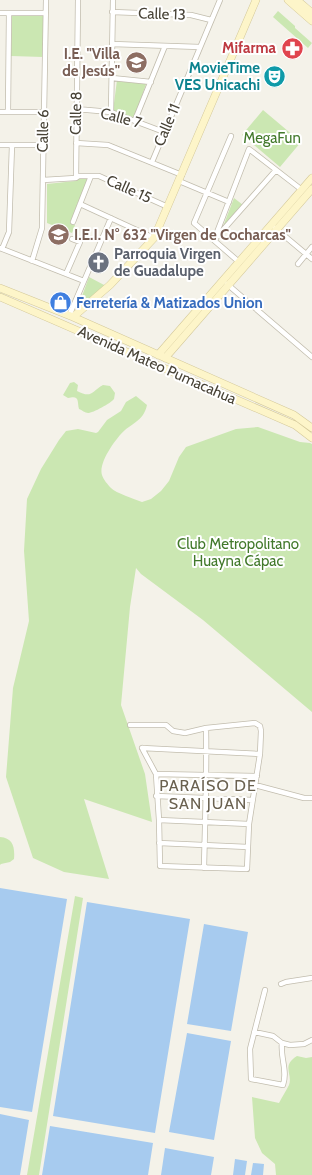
<svg xmlns="http://www.w3.org/2000/svg" width="312" height="1175" viewBox="0 0 312 1175" font-family="Cabin,sans-serif">
<rect width="100%" height="100%" fill="#f4f2e9"/>
<path fill="#cbe7b2" d="M278,11L295,26V28L312,43L308,48L273,17Z
M12,15L43,16V57L11,56Z
M117,80L146,83V84L135,116L133,117L113,111Z
M263,110L301,142L280,167L242,135Z
M80,177L88,178L70,223L75,225L72,233L47,223V184L75,181Z
M234,198L243,205L222,229Z
M89,277L106,286L80,308L78,307Z
M74,382L78,385L77,391C92,399 92,391 103,385L110,386L115,393L114,399C111,403 93,413 88,413C85,413 82,410 79,409C77,401 80,395 68,398L63,395L70,383Z
M136,396L147,405C144,419 135,422 125,430C116,438 98,463 102,475C103,479 108,485 111,488C116,493 134,499 142,502L151,499L161,491L169,481L179,457L186,447L236,429L258,427L300,442L310,443L312,444V712L203,620L141,574L136,568L130,607L121,705L145,774L152,822L84,799L109,879L64,872L33,858L6,777L13,688L29,621L24,551L27,499L41,469L59,440L66,431L78,429L96,433L98,432L107,420L121,411L126,402Z
M0,837C13,838 15,847 14,859L10,862L1,864L0,865Z
M75,896L83,898L39,1175H27Z
M297,1056L306,1058L312,1057V1175H276L275,1164L262,1153L255,1138L252,1097L279,1103C282,1097 286,1091 289,1085C293,1074 281,1066 297,1056Z"/>
<path fill="#a7cbef" d="M0,888L67,899L32,1112L0,1107Z
M87,902L190,919L155,1133L53,1116Z
M204,924L248,932L231,1031L187,1024Z
M187,1033L231,1041L214,1140L169,1132Z
M0,1114L29,1120L20,1175H0Z
M50,1126L153,1143L148,1175H42Z
M165,1148L214,1157L211,1175H161Z
M235,1159L247,1161L245,1175H233Z
M253,1163L264,1164L263,1175H251Z"/>
<g fill="none" stroke-linecap="round" stroke-linejoin="round">
<defs>
<path id="street" d="M112,12L191,15L211,20
M0,13H45
M112,44L200,47
M112,78L151,82
M76,109L111,112L164,132
M0,112H44
M8,112L9,13
M111,112L113,0
M135,120L165,46
M231,136L194,223L239,262
M76,143L108,145L182,175
M0,145H43
M152,162L220,0
M76,178L78,0
M43,180L76,178L79,176H99L168,207
M179,181L229,202
M80,204L154,238
M73,222L91,176
M275,228L312,259
M215,239L276,170
M214,240L249,149L302,190
M0,248L84,281
M2,249L9,232L12,145
M32,261L42,228L46,0
M298,264L312,247
M66,274L80,242L72,239
M227,284L312,357
M69,316L111,218
M130,725H166L173,731L185,733L206,728L255,723L260,726L261,731L260,754L249,824L247,869L160,866L159,820L156,774L142,748
M142,748L260,754
M156,774L257,776
M255,785L304,798H312
M156,796L253,800
M159,820L249,824
M159,843L248,847
M204,868C205,821 207,775 206,728
M281,984L286,982L312,978
M265,990L250,1049L251,1079L283,1085C288,1071 280,1057 282,1043
M254,1032L273,1036L282,1043L290,1045L304,1044L312,1040"/>
<path id="secondary" d="M288,0L312,21
M297,0L312,13
M0,288L73,317L294,415L312,428
M0,297L295,425L312,438
M73,317L110,285L154,238L256,0
M158,355L312,178
M165,358L312,189"/>
</defs>
<use href="#street" stroke="#c2bdae" stroke-width="6"/>
<use href="#secondary" stroke="#d3c899" stroke-width="8"/>
<use href="#street" stroke="#fff" stroke-width="4.5"/>
<use href="#secondary" stroke="#fdf5c9" stroke-width="7"/>
</g>
<defs>
<symbol id="pharmacy-disc" viewBox="-11 -11 22 22"><circle r="9.5" fill="#e0444e" stroke="#fff"/><path d="M-2-6h4v4h4v4h-4v4h-4v-4h-4v-4h4Z" fill="#fff"/></symbol>
<symbol id="school-disc" viewBox="-11 -11 22 22"><circle r="9.5" fill="#8d6e63" stroke="#fff"/><path d="M0-5L7-2L0 1L-7-2ZM-4 1L0 2.5L4 1V4Q0 6-4 4Z" fill="#fff"/></symbol>
<symbol id="theatre-disc" viewBox="-11 -11 22 22"><circle r="9.5" fill="#0f9aa8" stroke="#fff"/><path d="M-5-5.5Q0-4 5-5.5V0Q5 5 0 6Q-5 5-5 0ZM-3.3-2.5H-1v1.5H-3.3ZM1-2.5H3.3v1.5H1ZM-2.8 1Q0 5.5 2.8 1Z" fill="#fff"/></symbol>
<symbol id="church-disc" viewBox="-11 -11 22 22"><circle r="9.5" fill="#6b7280" stroke="#fff"/><path d="M-1.2-6h2.4v3.5h3.3v2.4h-3.3V6h-2.4V-.1h-3.3v-2.4h3.3Z" fill="#fff"/></symbol>
<symbol id="shop-disc" viewBox="-11 -11 22 22"><circle r="9.5" fill="#3f7fe0" stroke="#fff"/><path d="M-5-2.5h2.3a2.7 3.5 0 0 1 5.4 0H5L5.5 6h-11ZM-1.5-2.5h3a1.5 2.3 0 0 0-3 0Z" fill="#fff"/></symbol>
</defs>
<g fill-rule="evenodd">
<use href="#pharmacy-disc" x="280" y="36" width="25" height="25"/>
<use href="#school-disc" x="124" y="50" width="25" height="25"/>
<use href="#theatre-disc" x="262" y="64" width="25" height="25"/>
<use href="#school-disc" x="46" y="222" width="25" height="25"/>
<use href="#church-disc" x="86" y="250" width="25" height="25"/>
<use href="#shop-disc" x="48" y="290" width="25" height="25"/>
</g>
<g text-anchor="middle" dominant-baseline="central" stroke-width="4" stroke-linejoin="round" paint-order="stroke">
<g font-size="15" fill="#484337" stroke="#fff">
<text transform="translate(162 14) rotate(2)">Calle 13</text>
<text transform="translate(76 113) rotate(-89)">Calle 8</text>
<text transform="translate(121 118) rotate(15)">Calle 7</text>
<text transform="translate(167 125) rotate(-67)">Calle 11</text>
<text transform="translate(43 131) rotate(-89)">Calle 6</text>
<text transform="translate(129 189) rotate(24)">Calle 15</text>
<text transform="translate(157 365) rotate(24)">Avenida Mateo Pumacahua</text>
</g>
<g font-size="15" font-weight="bold" fill="#be3a42" stroke="#fff" text-anchor="end">
<text x="276" y="48">Mifarma</text>
</g>
<g font-size="15" font-weight="bold" fill="#785e54" stroke="#fff" text-anchor="end">
<text x="120" y="54">I.E. "Villa<tspan x="120" dy="17">de Jesús"</tspan></text>
<text x="74" y="235" text-anchor="start">I.E.I. N° 632 "Virgen de Cocharcas"</text>
</g>
<g font-size="15" font-weight="bold" fill="#0d838f" stroke="#fff" text-anchor="end">
<text x="260" y="68">MovieTime<tspan x="260" dy="17">VES Unicachi</tspan></text>
</g>
<g font-size="15" fill="#42792b" stroke="#fff">
<text x="272" y="138">MegaFun</text>
<text x="238" y="544">Club Metropolitano<tspan x="238" dy="17">Huayna Cápac</tspan></text>
</g>
<g font-size="15" font-weight="bold" fill="#5b616d" stroke="#fff" text-anchor="start">
<text x="114" y="254">Parroquia Virgen<tspan x="114" dy="17">de Guadalupe</tspan></text>
</g>
<g font-size="15" font-weight="bold" fill="#366cbe" stroke="#fff" text-anchor="start">
<text x="76" y="303">Ferretería &amp; Matizados Union</text>
</g>
<g font-size="16" letter-spacing="1" fill="#6a614f" stroke="#fff">
<text x="208" y="785">PARAÍSO DE<tspan x="208" dy="18">SAN JUAN</tspan></text>
</g>
</g>
</svg>
